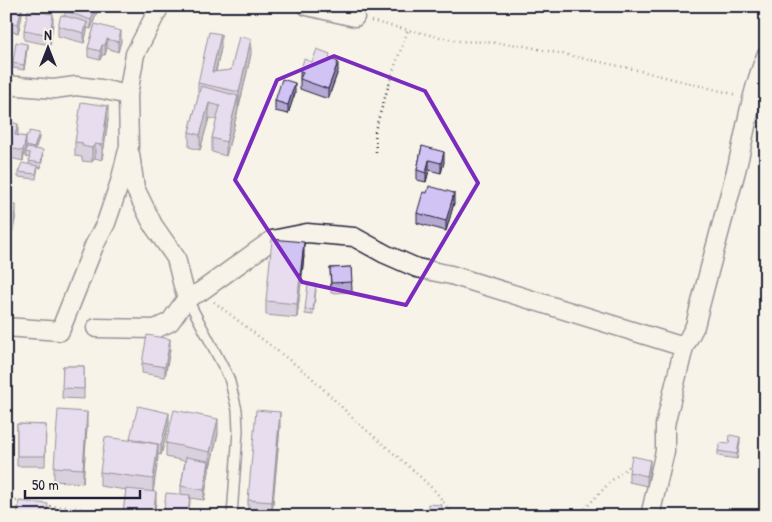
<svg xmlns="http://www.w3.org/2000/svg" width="772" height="522" viewBox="0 0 772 522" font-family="'Patrick Hand',sans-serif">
<rect width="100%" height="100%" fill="#f7f3e8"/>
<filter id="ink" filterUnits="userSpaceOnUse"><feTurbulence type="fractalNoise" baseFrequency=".02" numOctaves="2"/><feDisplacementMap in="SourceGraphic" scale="10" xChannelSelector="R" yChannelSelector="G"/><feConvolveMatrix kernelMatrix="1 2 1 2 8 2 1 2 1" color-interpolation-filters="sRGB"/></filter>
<g filter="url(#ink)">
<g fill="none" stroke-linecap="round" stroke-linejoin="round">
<defs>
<path id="lane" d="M187,298L229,378L237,410L238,431L232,516"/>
<path id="street" d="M307,6L355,17
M6,85L54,89L76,86L101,89L128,95
M130,154L135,188L153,225L176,258L182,282L187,298
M6,327L60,331L94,246L106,223L120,182L129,146L128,95L135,54L160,6
M96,328L155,329L170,322L187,298L200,292L272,240L307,233L354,237L385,254L417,268L451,275L684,347
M650,516L665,451V425L684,347L695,326C708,273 723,220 737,167C746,130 751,92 766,56"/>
</defs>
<use href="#lane" stroke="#22223b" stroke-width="12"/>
<use href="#street" stroke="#22223b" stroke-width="21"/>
<path stroke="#22223b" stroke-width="2.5" stroke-dasharray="1 4" stroke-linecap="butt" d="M371,21L408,30L458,41L485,42L520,45L633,69L737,95
M376,152L375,130L393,71L408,30
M214,302L310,376L357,422L412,469L436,492L454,516
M6,499L22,502
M45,506C58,507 89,506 98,516
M10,516L12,500
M578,516L612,480L631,465"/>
<use href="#lane" stroke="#f7f3e8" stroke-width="9"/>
<use href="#street" stroke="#f7f3e8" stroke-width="18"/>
</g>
<path fill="#b5a8d3" stroke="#22223b" d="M6,6L22,16L18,33L9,31L8,23H6Z
M97,6V12L91,29L87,28V31L84,43L58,36V26L65,16V11Z
M53,24L50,45L24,40V30Z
M95,24L121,41L118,52L107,48L105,55H102L100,60L88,57V48Z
M221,48L216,72L231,70L251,54L239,107H238V110L226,156L212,152V138L217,120L209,118L200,150L189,147V132L198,98V83Z
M27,49L24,70L13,68V63Z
M330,59L338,71L328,99L300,89V71L312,62Z
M295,93L288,114L275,111V101Z
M108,120L102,160L95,158L92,162L82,161V157L75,156V142Z
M6,121L18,134V136L26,137L39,138L35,149L43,155L41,168L38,167L36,179L18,177V172L29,164L30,158L26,157V144L23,161L6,157Z
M422,146L444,162L441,173L429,170L426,182L417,180V170Z
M454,203L446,231L417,223V213Z
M6,204L16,215L11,239L6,238Z
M304,256L297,318L266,315V301Z
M351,267L352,292L331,293L330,268Z
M316,290L313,315L305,314V309Z
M170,349L165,377L142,373V363Z
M63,366H84V399L62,398Z
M169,423L161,455L158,454L153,492L156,502L154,516H123L126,490L100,486V472L130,440V438Z
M17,424L46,425L45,466H17Z
M87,427L83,483L54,481V467Z
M280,427L272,510L294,516H265L248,514V500Z
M218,434L210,467L209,466V471L204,500L190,498L189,516H163L181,494V486L185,461L166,457V443Z
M740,442L737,459L718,456V451L729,444Z
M650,470L647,486L629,482V472Z"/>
<path fill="#9388ac" stroke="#22223b" d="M22,6V16L18,33V24Z
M96,6H97V12L91,29V20Z
M53,14V24L50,45V35Z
M87,22V31L84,43V33Z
M121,31V41L118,52V42Z
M221,34V48L212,86V72Z
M107,39V48L105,55V45Z
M251,39V54L239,107V92Z
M27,44V49L24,70V65Z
M102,45V55L100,60V51Z
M338,62V71L328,99V89Z
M295,83V93L288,114V105Z
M238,96V110L226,156V142Z
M209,103V118L200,150V135Z
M108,106V120L102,160V145Z
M18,124V134L15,145V135Z
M39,133V138L34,153V148Z
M26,137V147L23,161V151Z
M95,144V158L92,162V148Z
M444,152V162L441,173V163Z
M429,160V170L426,182V173Z
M454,193V203L446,231V221Z
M16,205V215L11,239V229Z
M304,242V256L297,318V304Z
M170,339V349L165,377V367Z
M87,412V427L83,483V469Z
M280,412V427L272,516V502Z
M169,413V423L161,455V445Z
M218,419V434L210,467V452Z
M740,437V442L737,459V454Z
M158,444V458L153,493V479Z
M650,460V470L647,486V476Z
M209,461V471L204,500V490Z
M156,492V502L154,516H153Z
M190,495L189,516H188Z"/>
<path fill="#d2c3f5" stroke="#22223b" d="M6,6H22L18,24L9,22L8,13H6Z
M66,6H96L91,20L65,11Z
M28,10L53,14L50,35L24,30Z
M61,15L87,22L84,33L58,26Z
M95,24L121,31L118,42L107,39L105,45H102L100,51L88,48Z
M209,32L221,34L212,72L231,70L239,36L251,39L239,92L198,83Z
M16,42L27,44L24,65L13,63Z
M317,49L330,54L329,58L338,62L328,89L300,79L303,72L300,71L304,59L312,62Z
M282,79L295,83L288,105L275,101Z
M201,86L238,96L226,142L212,138L220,106L209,103L200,135L189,132Z
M81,102L108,106L102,145L95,144L92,148L82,146L83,143L75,142Z
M6,121L18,124L15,135L26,137L23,151L6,147Z
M29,131L39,133L34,148L26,146V135H29Z
M422,146L444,152L441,163L429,160L426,173L417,170Z
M26,148L43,150L41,163L29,161L30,153L26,152Z
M22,163L38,166L36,174L18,172Z
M429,186L454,193L446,221L417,213L423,192L427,193Z
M6,204L16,205L11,229L6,228Z
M272,239L304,242L297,304L266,301Z
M351,267L352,282L331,283L330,268Z
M308,284L316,285L313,310L305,309Z
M147,335L170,339L165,367L142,363Z
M63,366H84V389L62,388Z
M138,406L169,413L161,445L130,438Z
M58,410L87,412L83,469L54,467Z
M174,410L218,419L210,452L166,443Z
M256,410L280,412L272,502L248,500Z
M17,424L46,425L45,456H17Z
M730,435L740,437L737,454L718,451L720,443L729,444Z
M105,437L158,444L153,479L100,472Z
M632,456L650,460L647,476L629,472Z
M186,457L209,461L204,490L181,486Z
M126,489L156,492L153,516L123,513Z
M166,493L190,495L188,516H163Z
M19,501L48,504L46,516H17Z
M428,504L442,505L441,516H427Z
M271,509L294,513V516H270Z"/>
</g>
<path d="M0 0H772V522H0ZM334,56L425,91L478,183L406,305L302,282L235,180L277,80Z" fill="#f7f3e8" fill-opacity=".55" fill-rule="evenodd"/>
<path fill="none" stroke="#7b2cbf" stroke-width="4" stroke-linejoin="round" d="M334,56L425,91L478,183L406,305L302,282L235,180L277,80Z"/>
<rect width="772" height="522" fill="none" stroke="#f7f3e8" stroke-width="25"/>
<rect x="12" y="12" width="747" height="497" fill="none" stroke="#22223b" stroke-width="2" filter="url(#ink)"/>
<g transform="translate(48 48)" stroke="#f7f3e8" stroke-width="4" paint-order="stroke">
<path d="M0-4L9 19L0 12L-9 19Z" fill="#22223b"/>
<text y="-8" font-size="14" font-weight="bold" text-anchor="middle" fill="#22223b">N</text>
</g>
<path d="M25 490v8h115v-8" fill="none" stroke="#22223b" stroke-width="2.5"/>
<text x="32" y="490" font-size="15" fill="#22223b" stroke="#f7f3e8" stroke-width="4" paint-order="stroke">50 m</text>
</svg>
